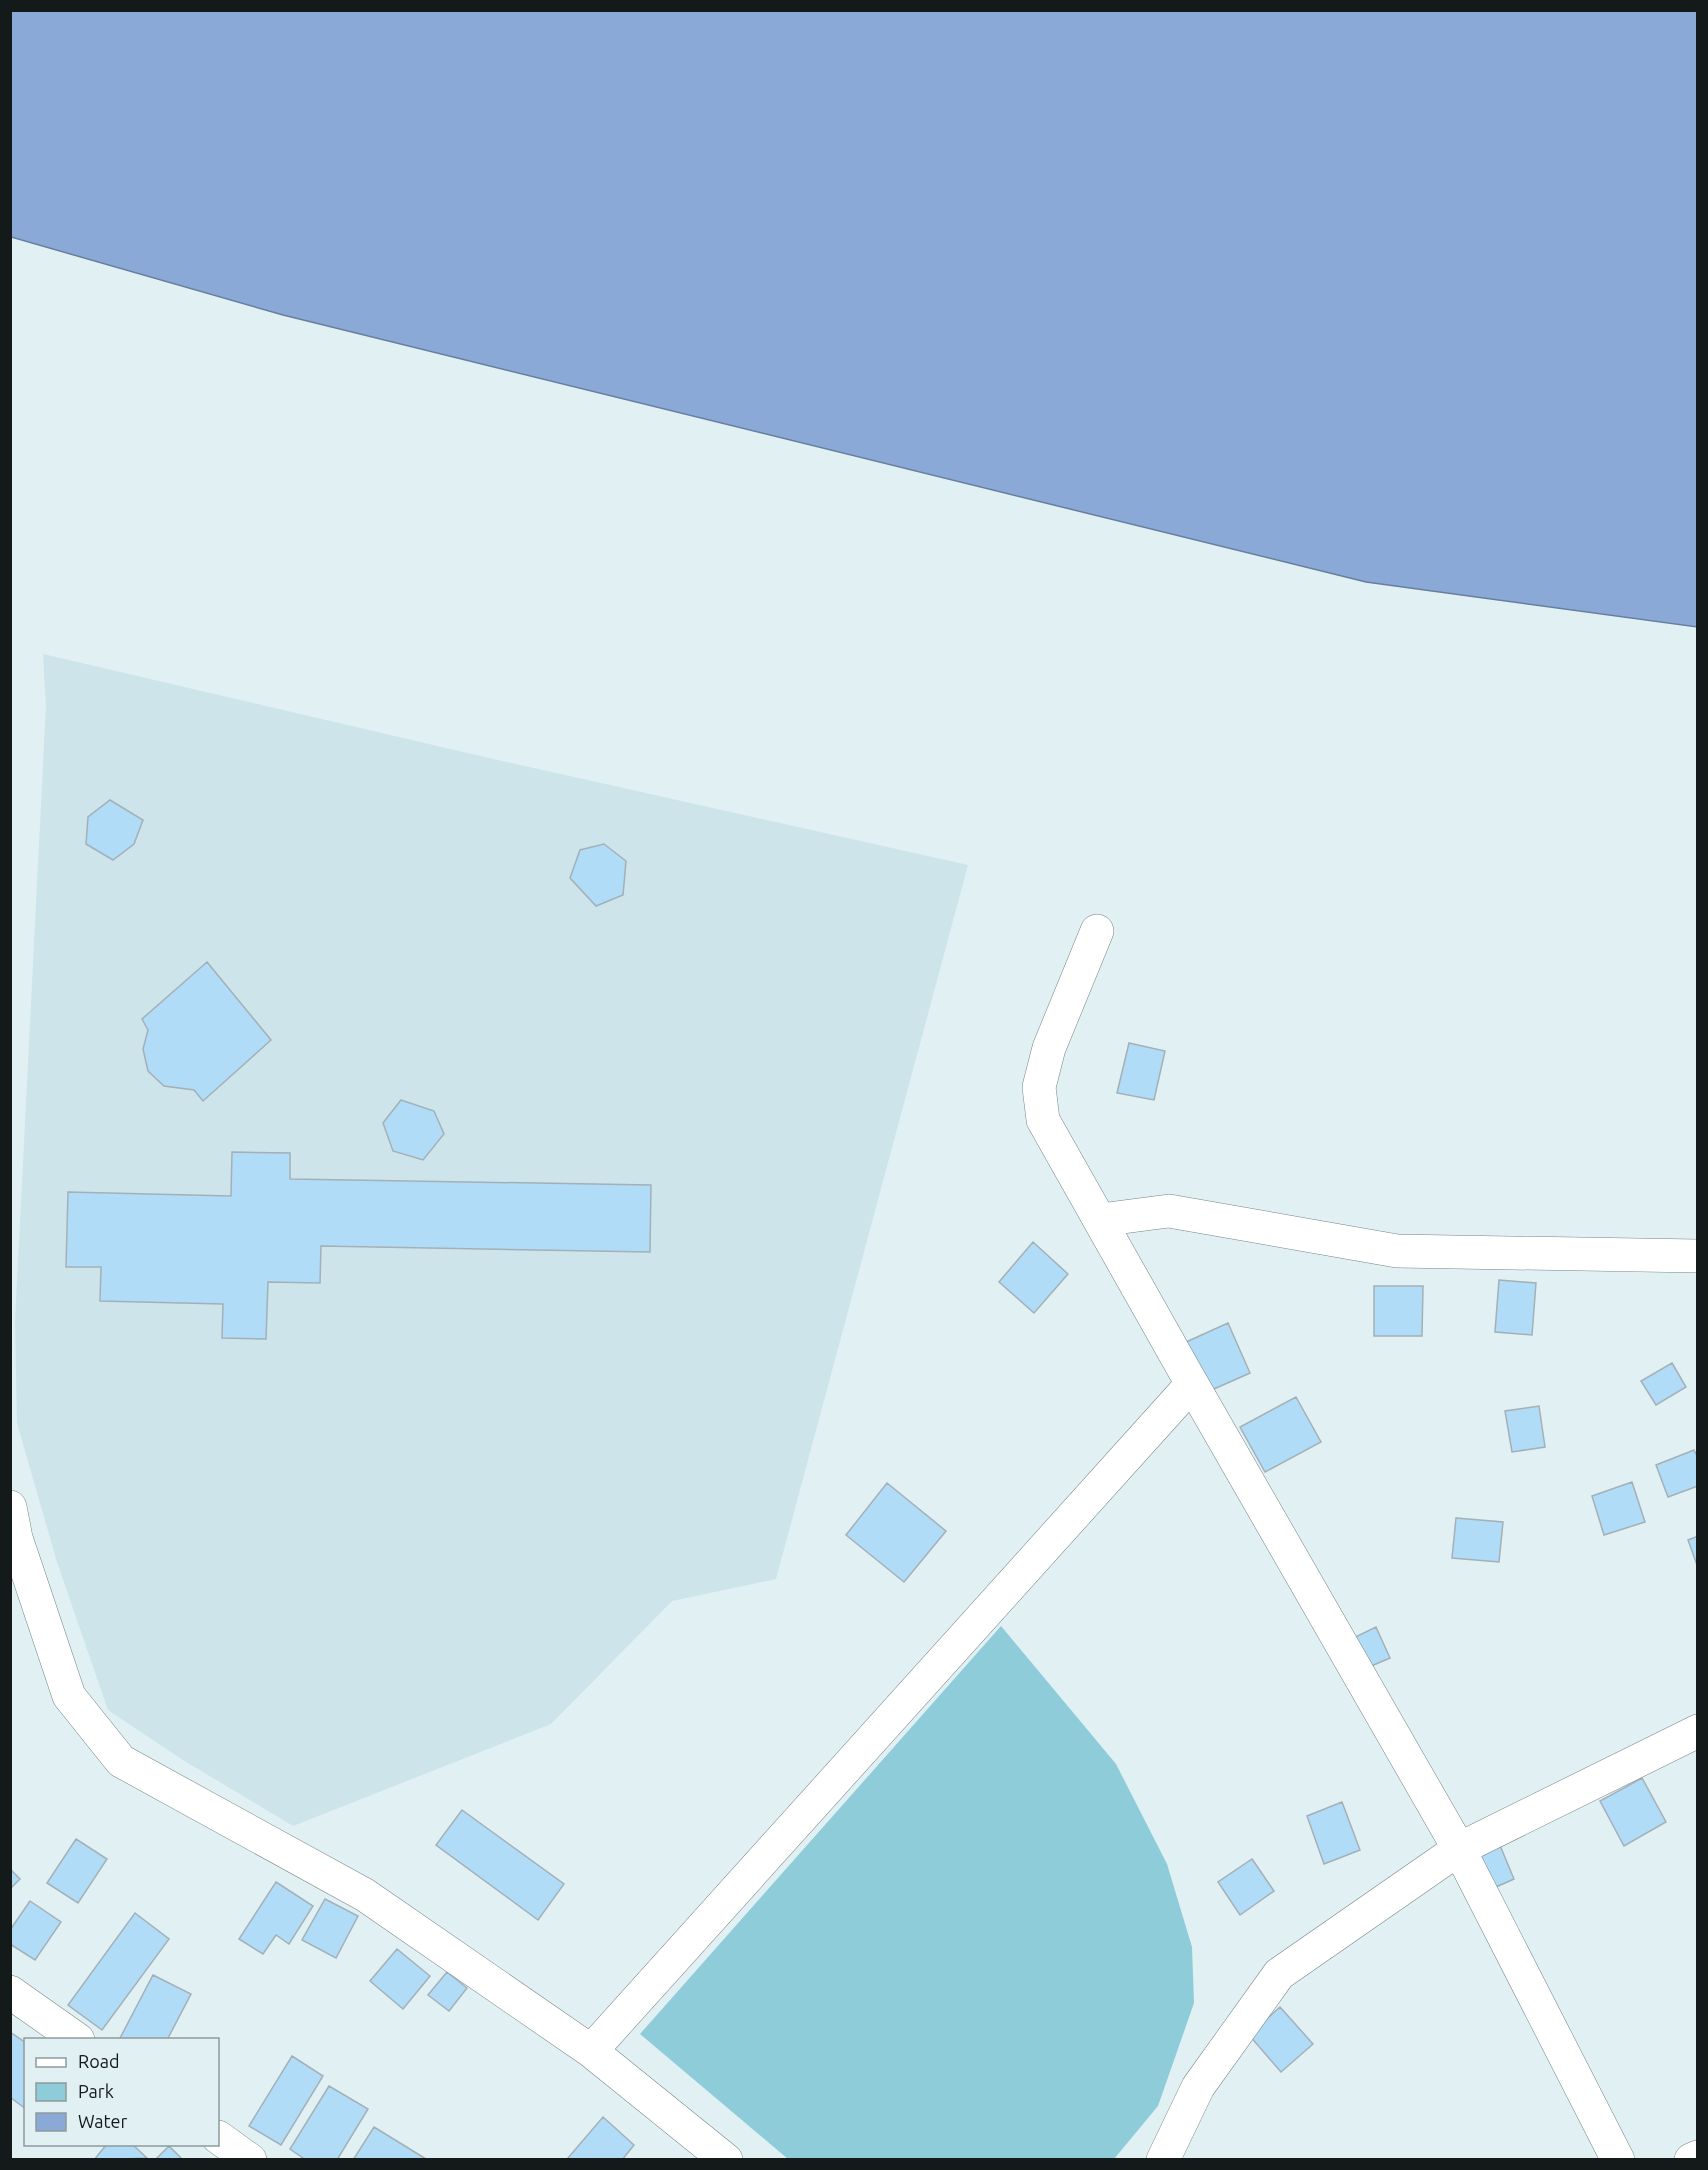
<svg xmlns="http://www.w3.org/2000/svg" width="1708" height="2170" viewBox="0 0 1708 2170" font-family="Ubuntu,sans-serif">
<rect width="100%" height="100%" fill="#e0f0f3"/>
<path fill="#cce4ea" d="M43,654L493,759L968,865L776,1579L672,1601L551,1724L293,1826L183,1760L108,1710L57,1562L17,1423L15,1322L46,706Z"/>
<path fill="#8eccd9" d="M1001,1626L1116,1764L1167,1864L1192,1947L1194,2003L1158,2106L1114,2159H788L640,2034Z"/>
<path fill="#8ba9d6" stroke="#677e9e" stroke-width="1.5" d="M10,11H1697V627L1366,582L283,315L11,237Z"/>
<path fill="#b0dcf7" stroke="#a4b0b7" stroke-width="1.5" d="M110,800L143,820L134,844L113,860L86,844L88,817Z
M604,844L626,861L623,895L596,906L570,878L580,850Z
M207,962L271,1040L203,1101L194,1090L164,1086L148,1071L143,1049L148,1030L142,1019Z
M1129,1043L1165,1051L1154,1100L1117,1093Z
M401,1100L434,1111L444,1134L423,1160L393,1151L383,1123Z
M232,1152L290,1153V1179L651,1185L650,1252L321,1246L320,1283L268,1282L266,1339L222,1338L223,1304L100,1301L101,1267H66L68,1192L231,1196Z
M1033,1242L1068,1274L1034,1313L999,1282Z
M1499,1280L1536,1283L1532,1335L1495,1332Z
M1374,1286H1423L1422,1336H1374Z
M1228,1323L1250,1373L1205,1393L1184,1343Z
M1672,1363L1686,1387L1656,1405L1641,1381Z
M1296,1397L1321,1442L1265,1472L1240,1427Z
M1539,1406L1545,1447L1512,1452L1505,1411Z
M1694,1450L1698,1458V1486L1668,1497L1656,1465Z
M1632,1482L1645,1522L1604,1535L1592,1496Z
M887,1483L946,1531L904,1582L846,1535Z
M1456,1518L1503,1522L1499,1562L1452,1558Z
M1698,1536V1568L1688,1540Z
M1376,1627L1390,1658L1362,1670L1349,1640Z
M1642,1778L1666,1822L1624,1846L1600,1801Z
M1342,1802L1360,1850L1324,1864L1307,1816Z
M462,1810L564,1884L538,1920L436,1845Z
M76,1839L107,1859L78,1903L47,1883Z
M1499,1843L1514,1879L1487,1891L1472,1855Z
M1252,1859L1274,1891L1240,1915L1218,1882Z
M10,1869L20,1879L10,1889Z
M276,1882L313,1906L289,1944L276,1935L263,1954L239,1939Z
M325,1899L358,1916L336,1958L302,1940Z
M30,1901L61,1922L35,1960L10,1944V1930Z
M135,1913L169,1939L102,2030L68,2005Z
M397,1949L430,1976L403,2009L370,1981Z
M447,1972L467,1988L449,2011L428,1995Z
M153,1975L191,1994L167,2040H119Z
M1280,2007L1313,2044L1281,2072L1249,2035Z
M10,2032L26,2043V2109L10,2097Z
M292,2056L323,2076L281,2145L249,2126Z
M329,2086L368,2109L337,2160H306L290,2149Z
M603,2117L634,2145L622,2160H570L568,2158Z
M374,2127L426,2159L425,2160H353Z
M107,2144H132L147,2158L94,2160Z
M169,2146L183,2160H155Z"/>
<g fill="none" stroke-linecap="round" stroke-linejoin="round">
<defs>
<path id="minor" d="M1097,931L1049,1048L1039,1087L1043,1120L1192,1384
M1100,1220L1169,1211L1397,1251L1698,1256
M10,1507L16,1538L69,1696L121,1761L365,1895L591,2051L726,2160
M10,1992L78,2040
M591,2051L1192,1384L1459,1849L1618,2160
M218,2137L250,2160
M1163,2160L1198,2087L1279,1974L1459,1849L1698,1731
M1691,2160L1698,2157"/>
</defs>
<use href="#minor" stroke="#778588" stroke-width="34"/>
<use href="#minor" stroke="#fff" stroke-width="33"/>
</g>
<rect width="1708" height="2170" fill="none" stroke="#14191a" stroke-width="24"/>
<rect x="24" y="2038" width="195" height="108" fill="#e0f0f3" stroke="#8e9a9c" stroke-width="1.5"/>
<rect x="36" y="2058" width="30" height="9" fill="#ffffff" stroke="#8e9a9c" stroke-width="1.5"/>
<text x="78" y="2068" font-size="18" fill="#14191a">Road</text>
<rect x="36" y="2083" width="30" height="18" fill="#8eccd9" stroke="#8e9a9c" stroke-width="1.5"/>
<text x="78" y="2098" font-size="18" fill="#14191a">Park</text>
<rect x="36" y="2113" width="30" height="18" fill="#8ba9d6" stroke="#8e9a9c" stroke-width="1.5"/>
<text x="78" y="2128" font-size="18" fill="#14191a">Water</text>
</svg>
